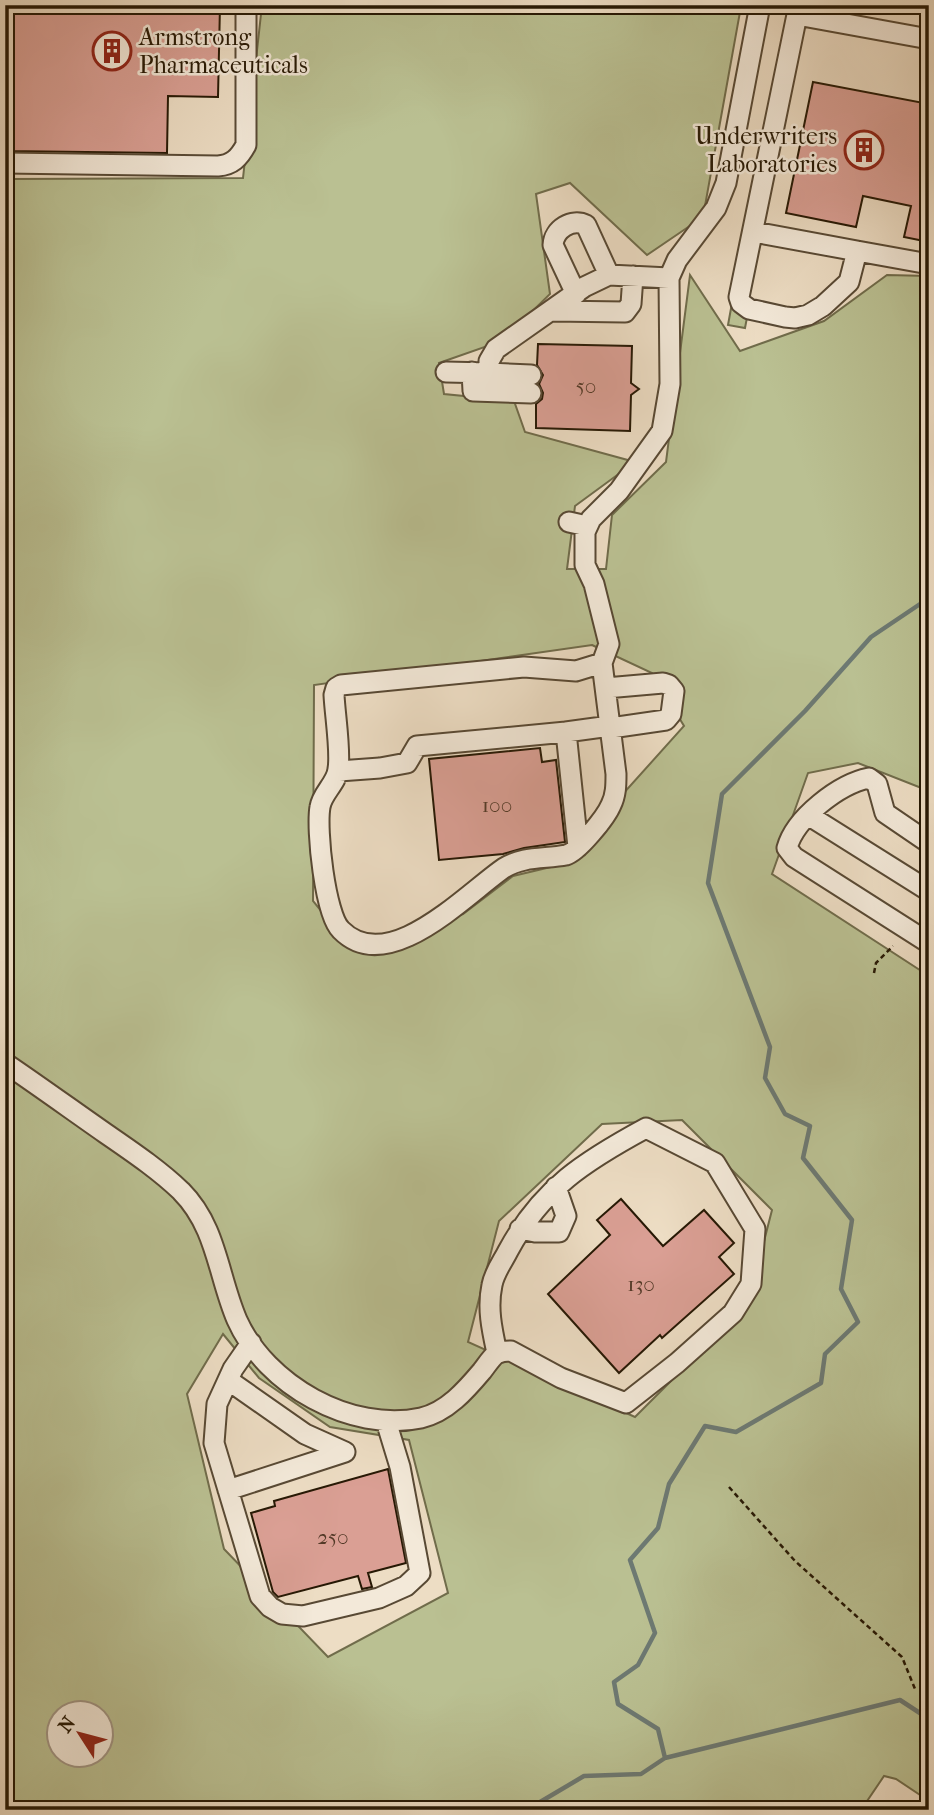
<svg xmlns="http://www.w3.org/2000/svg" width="934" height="1815" viewBox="0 0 934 1815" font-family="'IM FELL French Canon',serif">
<rect width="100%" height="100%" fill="#edddc4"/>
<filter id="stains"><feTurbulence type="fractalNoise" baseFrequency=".00286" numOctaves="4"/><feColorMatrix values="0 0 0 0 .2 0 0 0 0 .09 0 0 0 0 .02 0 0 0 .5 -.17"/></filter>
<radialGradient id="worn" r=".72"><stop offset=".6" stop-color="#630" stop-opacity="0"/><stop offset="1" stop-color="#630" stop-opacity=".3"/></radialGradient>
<path fill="#bac092" stroke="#706c4b" stroke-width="2" fill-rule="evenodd" d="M262,5H736L740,12L703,217L647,255L570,183L536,194L550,294L502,341L439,363L444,394L514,401L525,432L635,462L575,506L567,569H606L612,515L666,462L690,275L740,351L824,321L887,275L929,276V791L858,763L808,773L772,874L929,976V1801L896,1779L884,1776L861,1810H5V199L11,179L243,178ZM592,645L652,673L684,726L559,865L513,876L463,914L351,948L313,901L314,685ZM682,1120L772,1210L748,1304L635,1417L468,1342L499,1221L602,1124ZM223,1334L259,1378L330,1427L409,1440L448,1593L328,1657L224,1549L187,1394ZM60,1714H102V1756H60Z
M732,303L749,307L745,328L728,325Z"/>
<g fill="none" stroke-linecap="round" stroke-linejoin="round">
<path stroke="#6d7972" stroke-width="4.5" d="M665,1758L900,1700L929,1719
M533,1810L535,1805L584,1776L641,1774L665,1758L658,1729L618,1704L614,1682L638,1665L655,1633L630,1560L658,1528L669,1484L705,1426L736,1432L821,1383L825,1354L858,1322L841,1289L852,1220L803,1158L810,1126L785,1114L765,1078L770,1047L708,883L722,794L805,711L871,637L929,598"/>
</g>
<path fill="#da9f94" stroke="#261804" stroke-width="2" d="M5,5H220L218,97L168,96L167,153L5,151Z
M813,82L929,104V242L904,237L911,206L863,196L856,227L786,213Z
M538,344L632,346L631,383L639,389L631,395L630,431L536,428V404L542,399L543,393L539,384L543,375L537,365Z
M540,748L542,762L556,760L565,842L524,848L503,854L439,860L429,759Z
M621,1199L663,1246L704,1210L734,1243L719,1257L734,1274L662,1338L660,1335L619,1373L548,1294L610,1235L597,1220Z
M388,1469L406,1563L368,1573L372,1587L362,1589L358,1576L278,1597L273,1592L251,1513L275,1506L274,1501Z"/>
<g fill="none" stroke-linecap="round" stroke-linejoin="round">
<defs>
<path id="minor" d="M799,5L739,297L741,303L749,309L785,317L795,318L808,315L823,306L849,282L857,251L929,264
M797,15L929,39
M5,163L218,166C232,165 239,158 246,145V5
M754,232L857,251
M576,294L553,245C554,229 572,218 586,225L609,275
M552,311L625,312L631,304L633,276
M446,372L489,373V361L496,349L584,287L609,275L669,278
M472,372L473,391L531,393
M489,373L531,375
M569,522L587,526
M602,663L576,671L524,667L341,685L336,688L334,695C335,715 341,752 338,769C337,783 322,793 320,807C316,829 325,915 341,930C388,978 466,894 504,868C523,856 545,859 566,855C578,852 606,817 611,805C616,795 616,785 616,774L602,663L609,644L594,584L585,565V532L591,519L619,491L662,431L670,384L669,278L677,260L716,208L726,183L760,5
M606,688L663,683L669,685L674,691L671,714L666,720L611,728
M339,771L380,768L407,763L417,746L566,732
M808,815L929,891
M929,843L885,813L877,784L869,778C839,784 795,818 787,848L794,857L929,943
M578,847L566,732L610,726
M5,1063C39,1086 72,1110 105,1133C131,1151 158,1169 181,1191C217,1227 218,1276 237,1320C266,1385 351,1433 421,1418C447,1412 466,1390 482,1371C486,1366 491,1358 496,1354C500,1352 507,1351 511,1351L561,1378L626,1403L677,1363L733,1313L751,1284L755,1229L715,1163L646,1128C585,1161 542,1188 508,1251C503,1261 494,1273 492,1285C487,1308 492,1330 497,1353
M520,1229L535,1232H559L566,1216L556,1187
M251,1343L233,1369L217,1404L214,1443L260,1596L270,1607L282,1614L303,1616L379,1598L406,1586L420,1573L400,1467L386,1421
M228,1490L345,1452L305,1434L228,1380"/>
</defs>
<use href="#minor" stroke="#584934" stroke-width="23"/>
<path stroke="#261804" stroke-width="2.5" stroke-dasharray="5 3.5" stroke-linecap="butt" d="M874,973L876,963L893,946
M729,1487L795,1561L902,1657L915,1689"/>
<use href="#minor" stroke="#f3e9d9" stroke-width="19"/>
</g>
<defs>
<symbol id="building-ring" viewBox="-11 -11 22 22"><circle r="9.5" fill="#f3e9d9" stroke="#8f2418" stroke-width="1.5"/><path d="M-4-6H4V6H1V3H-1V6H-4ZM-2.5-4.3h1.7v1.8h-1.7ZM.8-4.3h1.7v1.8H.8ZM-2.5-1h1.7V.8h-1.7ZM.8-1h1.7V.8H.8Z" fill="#8f2418"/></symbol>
</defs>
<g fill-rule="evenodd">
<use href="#building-ring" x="90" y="29" width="44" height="44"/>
<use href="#building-ring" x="842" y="128" width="44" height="44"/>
</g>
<g text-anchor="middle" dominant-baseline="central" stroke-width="5" stroke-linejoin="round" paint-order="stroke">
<g font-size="21" fill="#533a28">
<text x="586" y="386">50</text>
<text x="497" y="805">100</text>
<text x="641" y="1284">130</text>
<text x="333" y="1537">250</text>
</g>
<g font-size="24" fill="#261804" stroke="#f3e9d9" text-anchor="start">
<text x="139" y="37">Armstrong<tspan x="139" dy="28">Pharmaceuticals</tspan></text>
<text x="837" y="136" text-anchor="end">Underwriters<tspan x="837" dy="28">Laboratories</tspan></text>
</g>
</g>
<rect width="934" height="1815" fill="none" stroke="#edddc4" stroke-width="28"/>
<rect x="7" y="7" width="920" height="1801" fill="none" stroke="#261804" stroke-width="3.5"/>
<rect x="14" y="14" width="906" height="1787" fill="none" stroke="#261804" stroke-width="2"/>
<g transform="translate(80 1734) rotate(306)"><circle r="33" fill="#f3e9d9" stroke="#a19584" stroke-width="2"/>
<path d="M0-5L12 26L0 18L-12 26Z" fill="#8f2418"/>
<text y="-10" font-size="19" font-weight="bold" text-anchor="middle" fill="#261804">N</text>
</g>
<rect width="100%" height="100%" filter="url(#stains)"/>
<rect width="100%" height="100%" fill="url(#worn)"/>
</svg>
